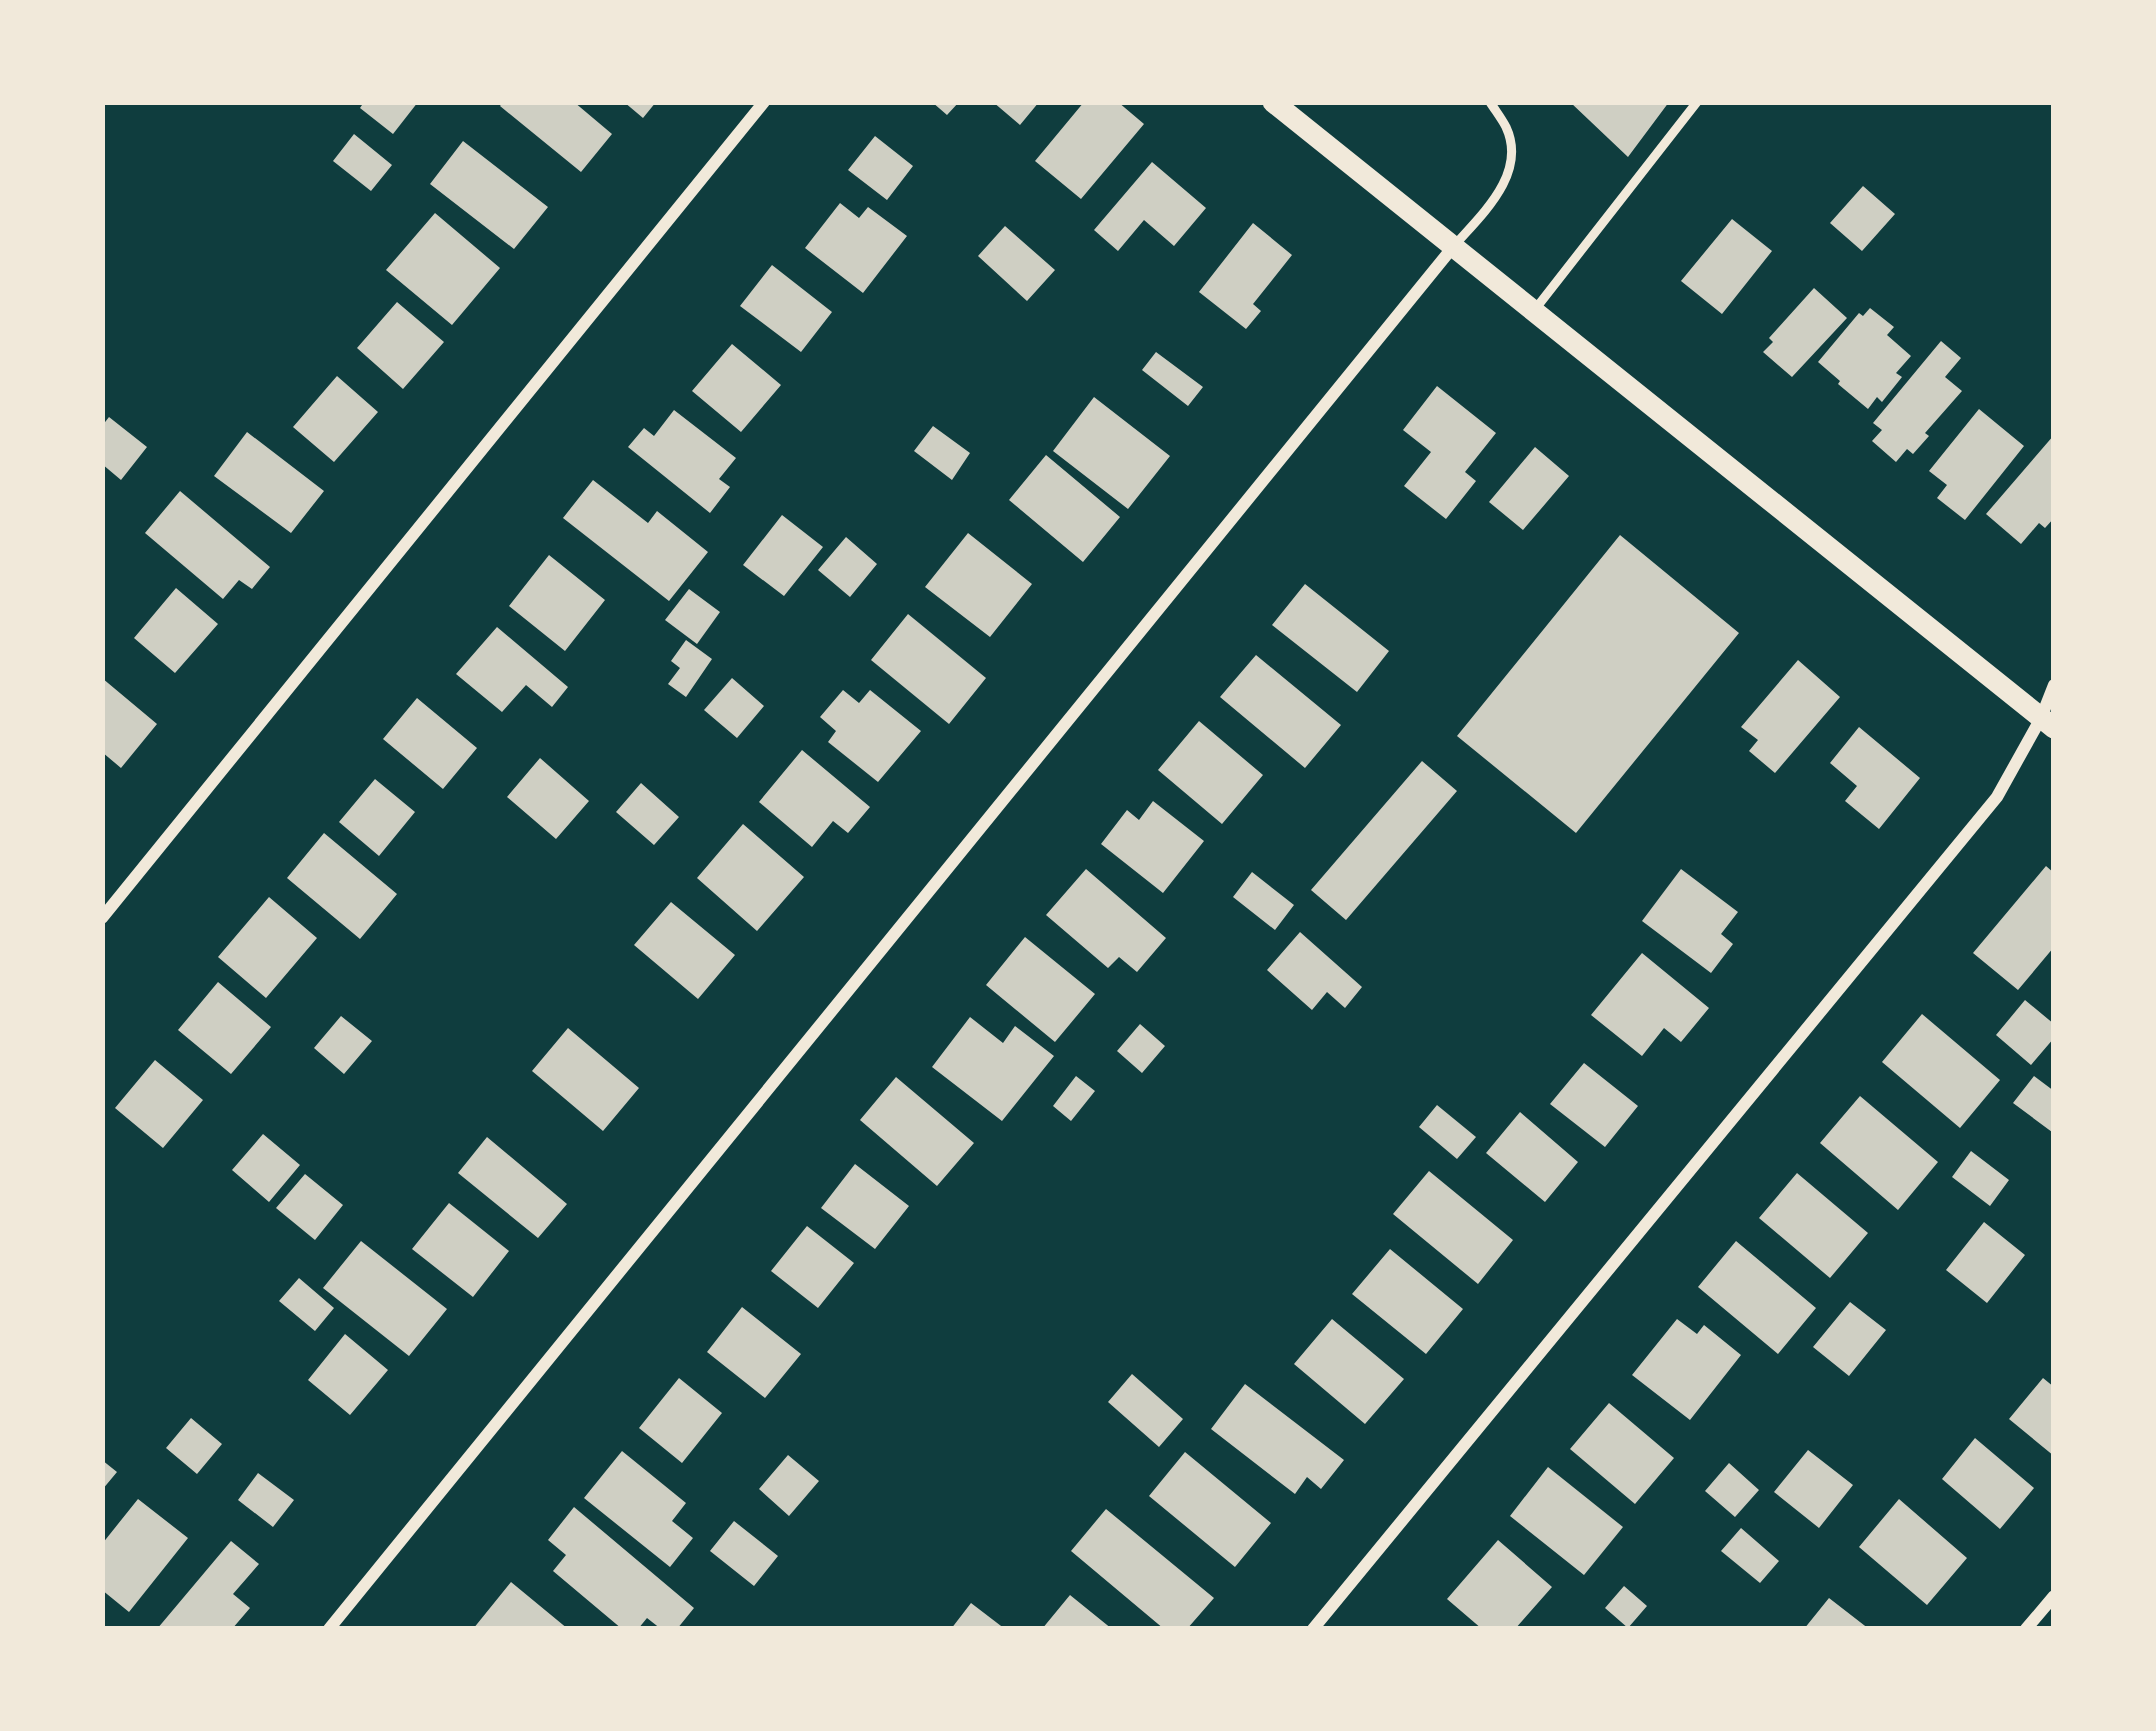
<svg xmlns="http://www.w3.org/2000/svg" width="2156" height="1731" viewBox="0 0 2156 1731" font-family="'IBM Plex Sans',sans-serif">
<rect width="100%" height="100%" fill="#0f3d3e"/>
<path fill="#cfcfc3" d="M364,102H418L393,134L360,108Z
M503,102H574L612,134L581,172L500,106Z
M624,102H656L643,118Z
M932,102H959L947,115Z
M993,102H1039L1020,125Z
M1084,102H1118L1144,124L1081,199L1035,161Z
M1570,102H1669L1628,157Z
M354,134L392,165L371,191L333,161Z
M875,136L913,166L887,200L848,170Z
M463,141L548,207L514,249L430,184Z
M1152,162L1206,208L1174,246L1144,220L1118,251L1094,230Z
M1863,186L1895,214L1862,251L1830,223Z
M840,203L859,218L868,207L907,236L863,293L805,248Z
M435,213L500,268L452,325L386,270Z
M1732,219L1772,251L1722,314L1681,281Z
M1253,223L1292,255L1253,304L1261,311L1246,329L1199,292Z
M1005,226L1055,270L1027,301L978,256Z
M772,265L832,312L801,352L740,306Z
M1814,288L1847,318L1792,377L1763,352L1773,342L1769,338Z
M397,302L444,342L403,389L357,348Z
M1870,308L1894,327L1887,335L1911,356L1896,373L1902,377L1882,402L1877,397L1868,409L1838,384L1840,381L1818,362L1859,313L1863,316Z
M1941,341L1961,358L1945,377L1962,391L1925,433L1929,436L1913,454L1907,449L1896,462L1872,441L1882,430L1873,423Z
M732,344L781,385L741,432L692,391Z
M1156,352L1203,387L1188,406L1142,370Z
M337,376L378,412L334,462L293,427Z
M1437,386L1496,433L1465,472L1476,481L1446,519L1404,486L1431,452L1403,430Z
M1094,397L1170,456L1128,509L1053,451Z
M1979,409L2024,446L1965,520L1937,498L1947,485L1929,471Z
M674,410L736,458L719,479L730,487L710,513L628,447L644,428L654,436Z
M109,417L147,447L121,480L102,464V426Z
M933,426L970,453L952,480L914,451Z
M247,432L324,491L291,533L214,476Z
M2054,435V518L2045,528L2039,523L2021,544L1986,514Z
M1535,447L1569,476L1523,530L1489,502Z
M1046,455L1120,517L1083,562L1009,500Z
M593,480L648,523L657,511L708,552L669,601L563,518Z
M180,491L270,567L252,589L239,580L223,599L145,533Z
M782,515L823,547L784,596L743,565Z
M968,533L1032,584L990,637L925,587Z
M1620,535L1739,633L1576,833L1457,736Z
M846,537L877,564L850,597L818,570Z
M549,555L605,600L565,651L509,606Z
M1305,584L1389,651L1357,692L1272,625Z
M176,588L218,624L175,673L134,638Z
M689,589L720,612L697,644L665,620Z
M908,614L986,678L949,724L871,660Z
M497,627L568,687L552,707L526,685L502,712L456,674Z
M686,640L712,659L686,697L668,684L680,668L671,661Z
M1256,655L1341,725L1305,768L1220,697Z
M1798,660L1840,697L1775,773L1749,751L1758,740L1741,727Z
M102,678L157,724L121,768L102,752Z
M732,678L764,706L737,738L704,710Z
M843,690L859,703L870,690L921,731L878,782L828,742L836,731L820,717Z
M417,698L477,748L443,789L383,739Z
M1199,721L1263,775L1222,824L1158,770Z
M1859,727L1920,778L1879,829L1845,801L1857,786L1830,763Z
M802,750L870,807L848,833L833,821L812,847L759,802Z
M540,758L589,801L556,839L507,797Z
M1422,761L1457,791L1346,920L1311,890Z
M375,779L415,812L379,856L339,822Z
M641,783L679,817L654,845L616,812Z
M1153,801L1204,841L1163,893L1101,844L1127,810L1139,820Z
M743,824L804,877L757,931L697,878Z
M324,833L397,894L360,939L287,878Z
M2046,866L2054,873V947L2018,990L1973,953Z
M1086,869L1166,938L1137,972L1119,957L1108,968L1046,915Z
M1681,869L1738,912L1721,934L1733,944L1711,973L1642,921Z
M1252,872L1294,905L1275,930L1233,897Z
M269,897L317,938L266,998L218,957Z
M671,902L735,955L698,999L634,945Z
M1300,932L1362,987L1345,1008L1327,992L1312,1010L1267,970Z
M1025,937L1095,994L1055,1042L986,985Z
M1642,953L1709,1008L1681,1042L1664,1028L1642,1056L1591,1015Z
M218,982L271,1027L231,1074L178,1030Z
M2025,1000L2054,1024V1038L2031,1065L1996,1035Z
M1922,1014L2000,1080L1960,1128L1882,1062Z
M341,1016L372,1041L344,1074L314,1048Z
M970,1017L1003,1043L1015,1026L1054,1056L1002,1121L932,1067Z
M1140,1024L1165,1046L1142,1073L1117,1051Z
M568,1028L639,1088L603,1131L532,1071Z
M155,1060L203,1100L163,1148L115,1108Z
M1584,1063L1638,1106L1605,1147L1550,1104Z
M1076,1076L1095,1091L1071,1121L1053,1106Z
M2034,1076L2054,1091L2052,1132L2013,1103Z
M896,1077L974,1143L937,1186L860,1120Z
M1860,1096L1938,1162L1898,1210L1820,1143Z
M1437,1105L1476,1137L1457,1159L1419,1127Z
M1520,1112L1578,1162L1545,1202L1486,1153Z
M263,1134L300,1165L269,1202L232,1170Z
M487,1137L567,1204L538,1238L458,1173Z
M1971,1151L2009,1180L1990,1206L1952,1177Z
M855,1164L909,1206L875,1249L821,1208Z
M1429,1171L1513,1240L1478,1284L1393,1214Z
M1797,1173L1868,1233L1830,1278L1759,1218Z
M305,1174L343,1205L315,1240L276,1208Z
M449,1203L509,1251L473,1297L412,1249Z
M1984,1222L2025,1255L1987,1303L1946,1270Z
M807,1226L854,1263L818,1308L771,1271Z
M361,1241L447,1309L409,1356L323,1288Z
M1736,1241L1816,1308L1778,1354L1698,1287Z
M1390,1249L1463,1309L1426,1354L1352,1294Z
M299,1278L334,1308L315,1331L279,1301Z
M1850,1302L1886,1330L1849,1376L1813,1347Z
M742,1307L801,1354L765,1398L707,1352Z
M1332,1319L1404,1379L1365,1424L1294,1364Z
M1677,1319L1697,1334L1704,1325L1741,1355L1690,1420L1632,1375Z
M345,1334L388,1370L350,1415L308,1380Z
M1132,1374L1183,1419L1159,1447L1108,1402Z
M679,1378L722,1413L682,1463L639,1428Z
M2043,1378L2054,1387V1456L2009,1419Z
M1245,1384L1344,1460L1321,1489L1307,1477L1295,1494L1211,1429Z
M1609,1403L1674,1458L1635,1504L1570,1449Z
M191,1418L222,1444L197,1474L166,1448Z
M1975,1438L2034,1488L2000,1529L1942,1479Z
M1808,1450L1853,1485L1819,1528L1774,1492Z
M622,1451L686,1503L672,1521L693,1538L670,1567L584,1498Z
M1185,1452L1271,1523L1235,1567L1149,1496Z
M788,1455L819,1481L789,1516L759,1489Z
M102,1460L117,1472L102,1490Z
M1729,1463L1759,1490L1735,1517L1705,1491Z
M1548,1467L1623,1527L1584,1575L1510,1516Z
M258,1473L294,1500L273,1527L238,1500Z
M138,1499L188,1538L129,1612L102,1590V1544Z
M1899,1499L1967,1558L1927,1605L1859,1547Z
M574,1507L694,1608L677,1629H661L647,1618L638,1629H622L553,1571L566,1555L548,1540Z
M1106,1509L1214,1598L1187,1629H1164L1071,1551Z
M734,1521L778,1556L754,1586L710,1551Z
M1741,1528L1779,1561L1760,1583L1721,1551Z
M1498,1540L1552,1587L1515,1629H1482L1447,1599Z
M231,1541L259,1564L233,1594L250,1608L232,1629H157Z
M511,1582L568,1629H473Z
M1624,1586L1647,1606L1628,1628L1605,1608Z
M1070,1595L1112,1629H1042Z
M1829,1598L1869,1629H1804Z
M971,1603L1005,1629H951Z"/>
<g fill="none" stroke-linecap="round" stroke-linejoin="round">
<path stroke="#f1e9da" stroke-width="9" d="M1453,247C1481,215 1528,174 1506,127C1502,119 1495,110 1490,102
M1533,312L1697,102"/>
<path stroke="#f1e9da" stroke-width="12" d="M102,918L764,102
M329,1629L1453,247
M1313,1629L1997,797L2041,718L2054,685
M2026,1629L2054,1596"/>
<path stroke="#f1e9da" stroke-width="21" d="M1273,102L2054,728"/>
</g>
<rect width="2156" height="1731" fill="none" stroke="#f1e9da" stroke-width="210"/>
</svg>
